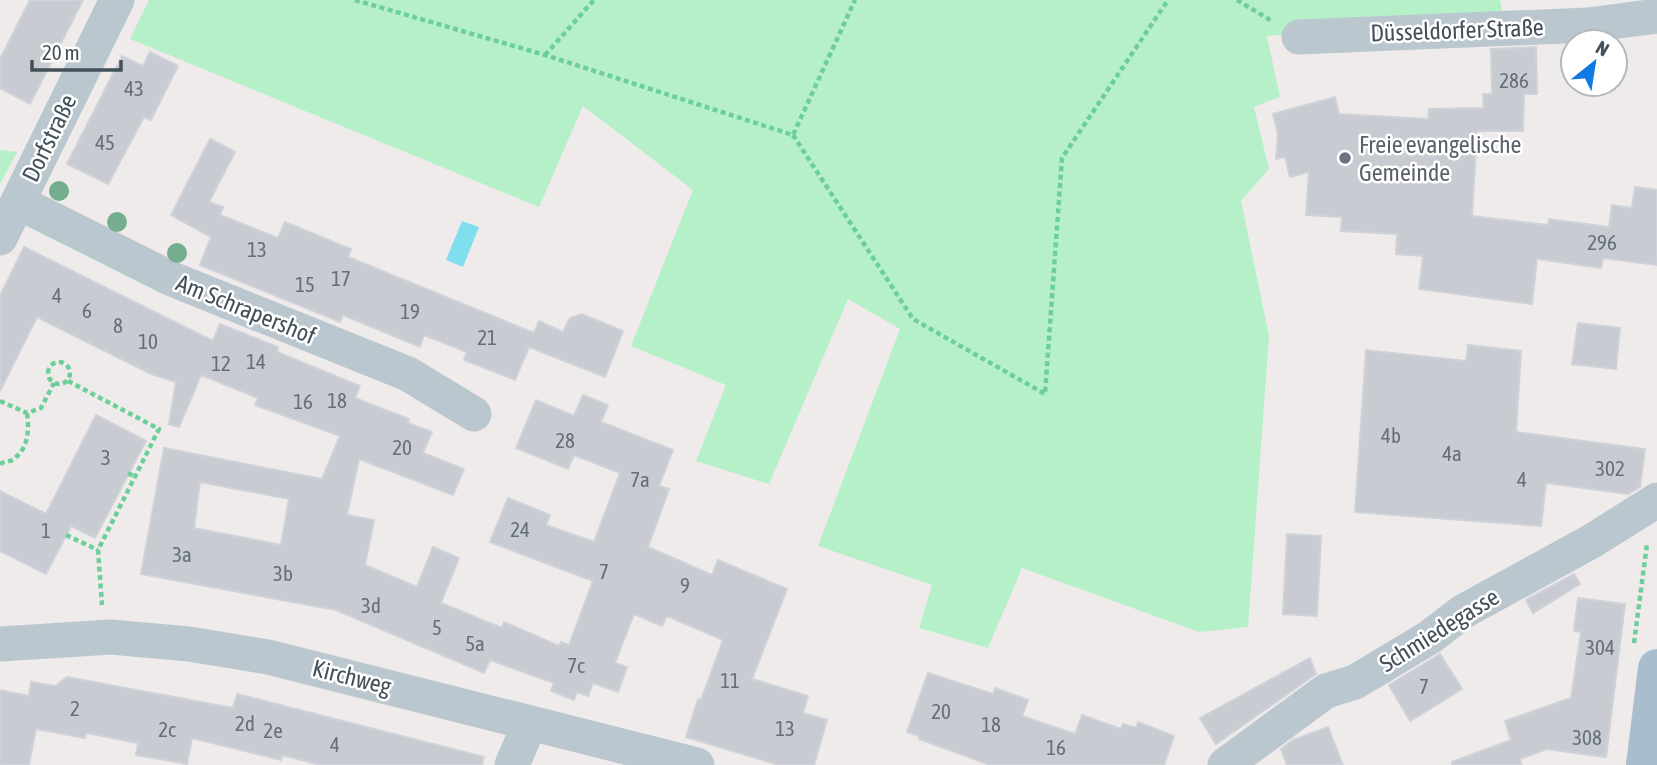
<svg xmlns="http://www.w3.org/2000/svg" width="1657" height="765" viewBox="0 0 1657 765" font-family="'Asap Condensed',sans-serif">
<rect width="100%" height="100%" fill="#efebeb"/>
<path fill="#b6f0c9" d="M149,0H1500L1503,16L1267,36L1280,97L1254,107L1269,169L1241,201L1269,336L1248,627L1199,632L1022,568L988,648L919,628L932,585L818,546L900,329L848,299L769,484L696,461L726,385L631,346L693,190L583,106L539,207L130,39Z
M0,150L17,152L0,184Z"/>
<path fill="#80dfef" d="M462,221L479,227L463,267L446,260Z"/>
<path fill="#c8cbd1" stroke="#cfd2d8" stroke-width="2" fill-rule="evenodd" d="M30,0H83L30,104L0,88V59Z
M1536,47L1537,94H1524L1523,131H1477L1472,216L1548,225L1549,219L1609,227L1612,205L1632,208L1635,187L1657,190V265L1603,258L1601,268L1537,259L1532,304L1419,289L1423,256L1396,254L1397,234L1341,231L1342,217L1306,215L1309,172L1290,177L1285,157L1276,159L1278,134L1273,114L1335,97L1339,114L1428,119L1429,109L1484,108L1483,94H1492L1491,49Z
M150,52L178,66L151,120L144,117L108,184L67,164L122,56L143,66Z
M210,139L235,152L209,202L223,207L220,215L278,238L285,222L351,249L348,257L534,333L539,321L563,332L570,318L582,314L623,331L605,377L529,347L515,380L464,360L467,352L424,335L420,347L343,315L340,322L200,265L211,237L171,215Z
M24,247L213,341L220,324L278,347L277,352L360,386L355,398L409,419L408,423L432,432L423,453L464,469L453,495L359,459L347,515L374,520L365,565L417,587L433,547L459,558L441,603L502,628L504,622L559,646L561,642L569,645L593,581L490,542L508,498L550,515L546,525L594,542L620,473L574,455L568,469L516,448L536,400L574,416L583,395L608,405L601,422L673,450L659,486L669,489L648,547L712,575L718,560L787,589L752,679L808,696L803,713L827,720L814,765H779L686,737L698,699L701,700L723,640L667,616L662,626L634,614L615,663L627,667L618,692L593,683L588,696L577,692L574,700L551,691L554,683L490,660L484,673L336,610L141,574L164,448L322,479L340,436L255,405L258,398L201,375L179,427L169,424L176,382L151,374L37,317L0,391V296ZM200,482L289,499L281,545L194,528Z
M1578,323L1620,328L1616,369L1572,364Z
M1468,345L1521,351L1516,432L1645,449L1640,487L1628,494L1546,483L1541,526L1355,512L1366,350L1466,361Z
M96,415L146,441L95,538L71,526L46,574L0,551V491L46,514Z
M1287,534L1321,536L1317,616L1283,614Z
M1574,574L1580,584L1533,613L1526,600Z
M1578,598L1625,604L1606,757L1547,749L1520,759L1522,765H1452V762L1511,740L1505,721L1571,698L1581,632L1574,631Z
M1440,654L1462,689L1410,721L1389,685Z
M1310,658L1316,674L1216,744L1200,718Z
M928,673L993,694L995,688L1028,700L1022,716L1075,734L1082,715L1121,729L1123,724L1136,728L1138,722L1174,736L1164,765H990L919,739V736L907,732Z
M67,677L233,708L237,694L484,757L482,765H320L282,755L281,760L192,738L187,764L136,755L138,743L86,733L85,738L36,729L29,765H0V690L29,696L31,682L55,686Z
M1328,727L1343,765H1287L1281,749L1293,740Z"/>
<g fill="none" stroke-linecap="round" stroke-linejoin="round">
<path stroke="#6ccf99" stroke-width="4.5" stroke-dasharray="5 3.5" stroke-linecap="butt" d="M355,0L545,55L793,135L855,0
M1237,0L1272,21
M545,55L594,0
M793,135L913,319L1045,394L1062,158L1168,0
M48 373a11 11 0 1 1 22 0a11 11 0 1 1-22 0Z
M68,381L159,429L98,550L102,605
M0,401L27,413L41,408L54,383
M0,464C5,461 12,462 16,457C29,446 29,428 27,413
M128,473L135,477
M66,535L98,550
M1634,643L1647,544"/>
<path stroke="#bbc7cf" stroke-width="35" d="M1299,37L1588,25L1657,16
M18,202L172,279L408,374L474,414
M0,238L117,0
M0,644L111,637L189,644L268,657L697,765
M512,765L530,723
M1225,765L1326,691L1355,682L1430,637L1464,611L1592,541L1657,500"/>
<path stroke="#a9bdcd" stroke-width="38" d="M1645,765L1657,668"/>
</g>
<g fill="#75ae8e">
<circle cx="59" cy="191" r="10"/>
<circle cx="117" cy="222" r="10"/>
<circle cx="177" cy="253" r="10"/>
</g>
<circle fill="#6b7280" stroke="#fff" stroke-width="2.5" cx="1345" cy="158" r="7"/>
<g text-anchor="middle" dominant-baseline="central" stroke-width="5" stroke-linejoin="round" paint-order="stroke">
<g font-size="21" fill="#646f78">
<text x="1514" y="80">286</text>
<text x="134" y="88">43</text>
<text x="105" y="142">45</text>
<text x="1602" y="242">296</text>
<text x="257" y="249">13</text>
<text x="341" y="278">17</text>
<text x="305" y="284">15</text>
<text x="57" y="295">4</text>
<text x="87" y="310">6</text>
<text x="410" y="311">19</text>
<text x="118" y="325">8</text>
<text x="487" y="337">21</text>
<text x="148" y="341">10</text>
<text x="256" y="361">14</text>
<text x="221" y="363">12</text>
<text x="337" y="400">18</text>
<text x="303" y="401">16</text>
<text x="1391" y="435">4b</text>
<text x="565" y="440">28</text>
<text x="402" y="447">20</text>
<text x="1452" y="453">4a</text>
<text x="106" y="457">3</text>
<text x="1610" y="468">302</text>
<text x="640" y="479">7a</text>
<text x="1522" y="479">4</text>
<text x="520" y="529">24</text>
<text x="46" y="530">1</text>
<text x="182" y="554">3a</text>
<text x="604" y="571">7</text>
<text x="283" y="573">3b</text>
<text x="685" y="585">9</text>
<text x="371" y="605">3d</text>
<text x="437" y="627">5</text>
<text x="475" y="643">5a</text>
<text x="1600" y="647">304</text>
<text x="576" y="665">7c</text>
<text x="730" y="680">11</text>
<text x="1424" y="686">7</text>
<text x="75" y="708">2</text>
<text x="941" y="711">20</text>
<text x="245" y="723">2d</text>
<text x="991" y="724">18</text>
<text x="785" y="728">13</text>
<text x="167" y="729">2c</text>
<text x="273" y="730">2e</text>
<text x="1587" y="737">308</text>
<text x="335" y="744">4</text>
<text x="1056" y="747">16</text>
</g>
<g font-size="24" fill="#43505a" stroke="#fff">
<text transform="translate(1457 30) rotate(-2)">Düsseldorfer Straße</text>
<text transform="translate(49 138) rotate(-64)">Dorfstraße</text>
<text transform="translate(246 309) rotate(22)">Am Schrapershof</text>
<text transform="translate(1439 630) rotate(-32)">Schmiedegasse</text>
<text transform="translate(352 677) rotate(14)">Kirchweg</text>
</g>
<g font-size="24" fill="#5b616d" stroke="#fff" text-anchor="start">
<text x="1359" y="144">Freie evangelische<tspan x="1359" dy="28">Gemeinde</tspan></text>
</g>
</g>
<g transform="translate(1594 63) rotate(30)"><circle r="33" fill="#ffffff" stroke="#b4b9bd" stroke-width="2"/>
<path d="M0-5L12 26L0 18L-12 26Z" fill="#1079e4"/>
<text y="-10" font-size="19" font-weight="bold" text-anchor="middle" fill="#43505a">N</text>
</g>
<path d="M32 60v10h89v-10" fill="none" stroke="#43505a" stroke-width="3.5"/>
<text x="42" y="60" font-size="21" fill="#43505a" stroke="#ffffff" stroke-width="5" paint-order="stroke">20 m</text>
</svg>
